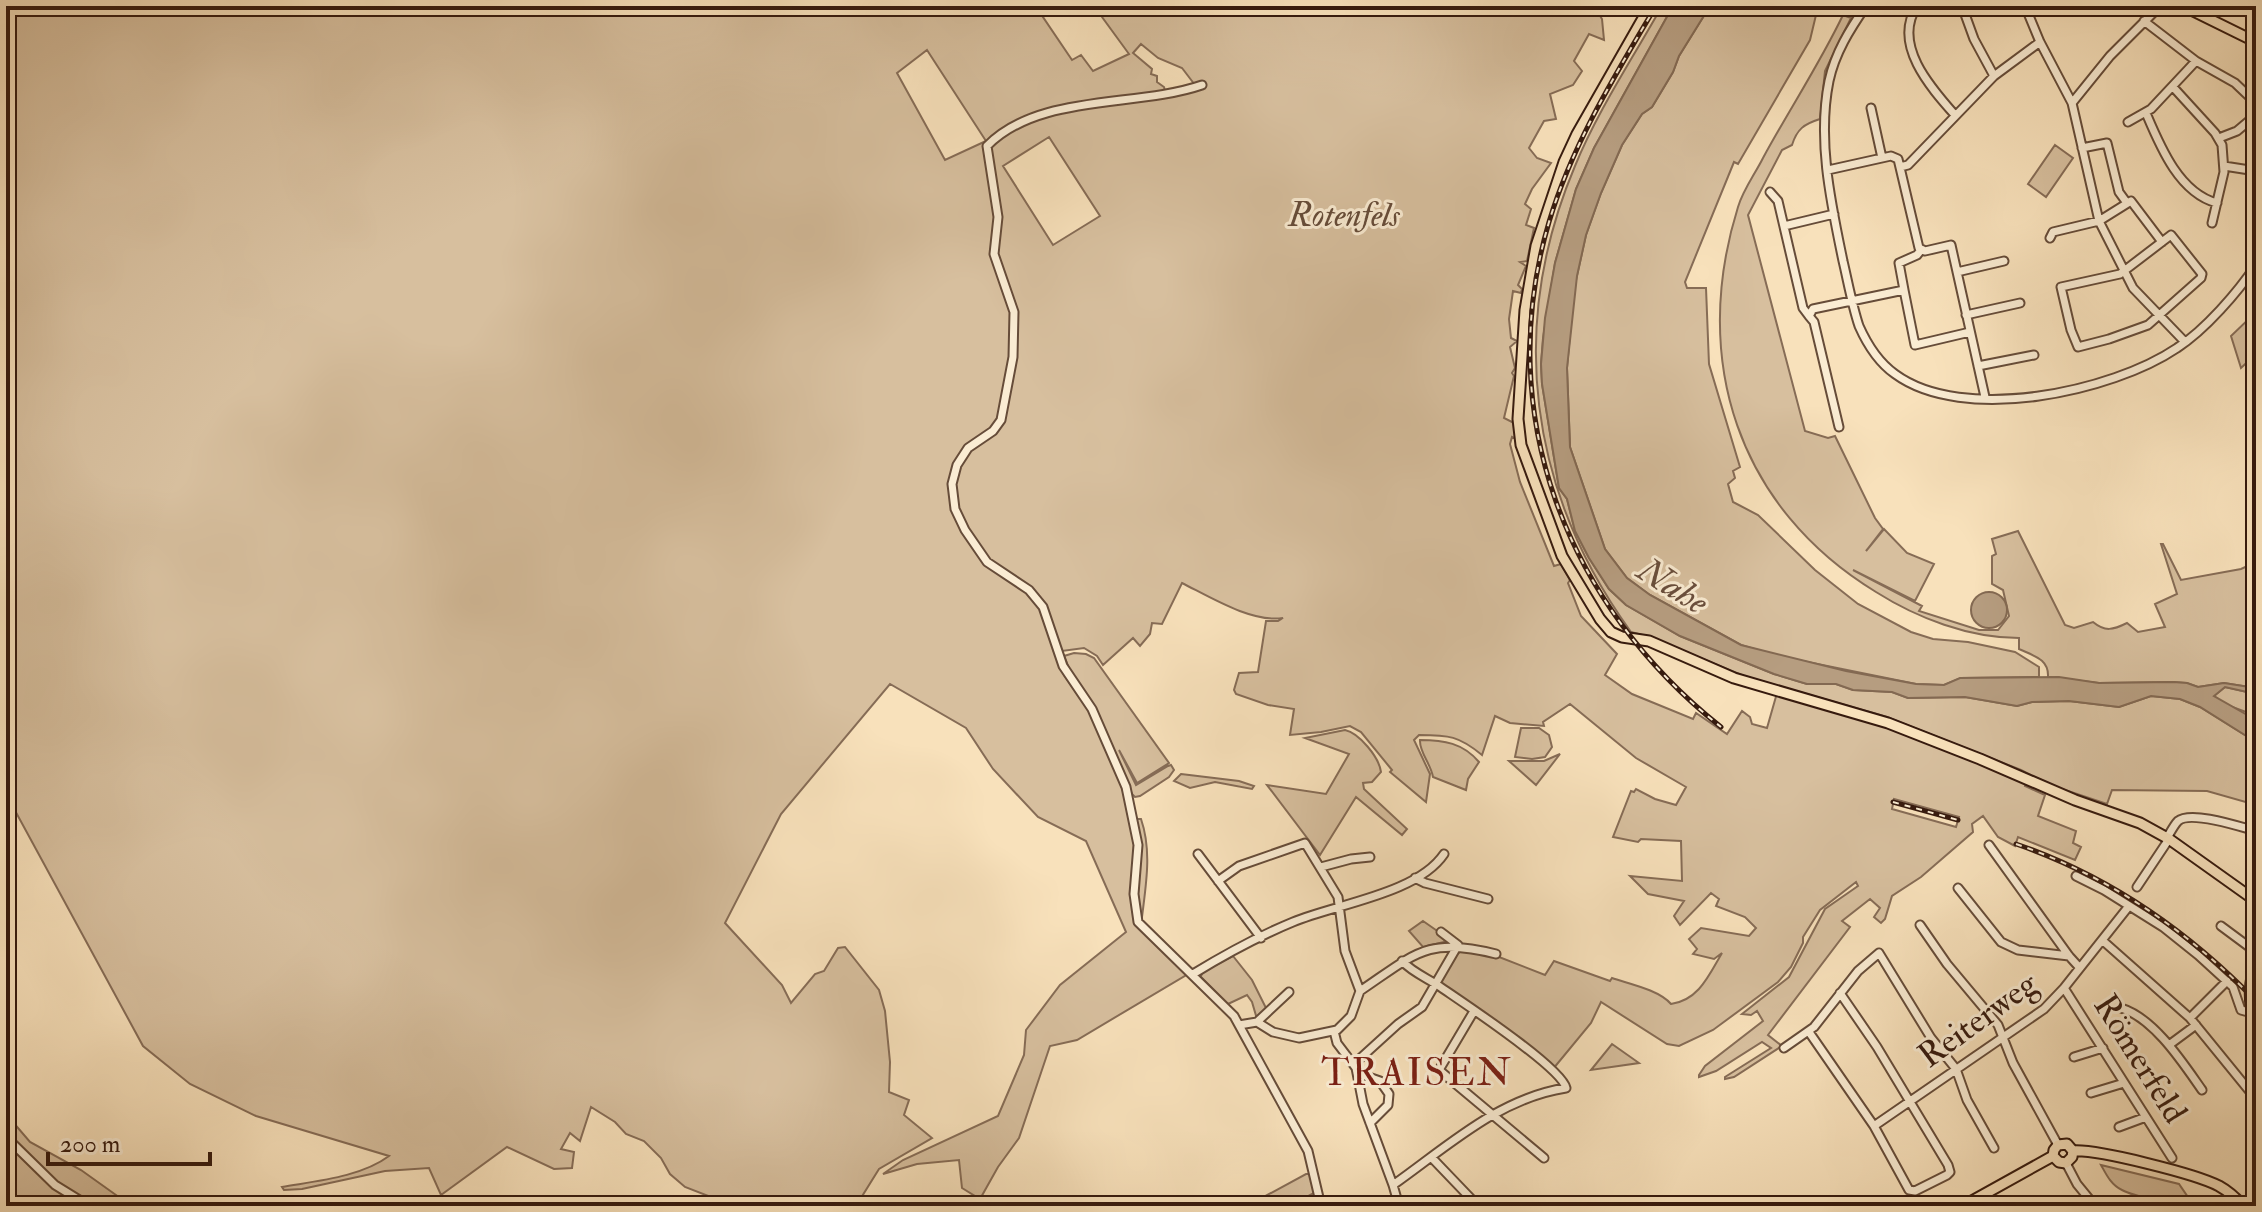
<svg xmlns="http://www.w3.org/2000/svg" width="2262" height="1212" viewBox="0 0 2262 1212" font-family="'IM FELL Double Pica',serif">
<rect width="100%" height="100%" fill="#f8e1bb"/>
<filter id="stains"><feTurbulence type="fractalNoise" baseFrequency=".0025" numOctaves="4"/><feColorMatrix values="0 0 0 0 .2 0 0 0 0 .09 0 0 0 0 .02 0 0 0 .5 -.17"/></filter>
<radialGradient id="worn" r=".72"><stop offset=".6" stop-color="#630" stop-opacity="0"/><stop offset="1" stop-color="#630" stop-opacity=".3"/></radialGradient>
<path fill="#d7bf9e" stroke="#866c56" stroke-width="2" fill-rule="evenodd" d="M6,6H1054L1043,17L1072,60L1081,55L1093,71L1129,54L1094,6H1594L1602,19L1604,40L1589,34L1574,61L1582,71L1573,85L1550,94L1556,119L1544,121L1529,148L1537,158L1551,163L1532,189L1525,204L1531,209L1526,225L1534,228L1527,261L1520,262L1526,266L1518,285L1522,289L1521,293L1513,291L1509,319L1511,338L1517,341L1510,347L1515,368L1512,373L1514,376L1504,418L1514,423L1516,439L1512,437L1510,444L1520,482L1554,566L1561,564L1570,580L1568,583L1581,616L1617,654L1605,675L1632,694L1693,719L1696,713L1727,734L1742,711L1750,717L1752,724L1767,728L1777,693L1889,727L2026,783L2025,786L2045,795L2038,816L2076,831L2073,843L2081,847L2075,860L2018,837L2015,846L1998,837L1983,816L1972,824L1973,832L1921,877L1892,896L1885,919L1881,923L1874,917L1880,908L1870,899L1842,921L1850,927L1768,1035L1782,1046L1734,1077L1725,1079V1077L1771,1048L1762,1042L1716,1071L1699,1077V1075L1705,1066L1763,1021L1757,1011L1751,1015L1742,1014L1789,977L1825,909L1858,886L1856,882L1820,910L1803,937V943L1791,967L1778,982L1713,1030L1679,1046L1667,1044L1601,1002L1591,1023L1553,1069L1440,983L1456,955L1464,949L1494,955L1545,975L1554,961L1610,981L1612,978C1630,984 1659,990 1671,1004C1699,1000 1709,975 1722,953L1714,959L1693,954L1697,949L1689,939L1701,928L1749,936L1756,928L1745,917L1716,906L1719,899L1711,893L1680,925L1674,916L1684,901L1648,894L1630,876L1682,881L1681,841L1641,839L1638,842L1613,837L1631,791L1634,792L1636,789L1655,799L1676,805L1686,787L1636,758L1570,704L1543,722L1544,726L1510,723L1495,716L1482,755C1459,736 1449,735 1419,735L1414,740L1430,774L1426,802L1390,772L1392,770L1361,732L1350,726L1321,732L1290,735L1294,709L1268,705L1236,694L1234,690L1239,673L1258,672L1266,621H1278L1283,618C1252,623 1210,597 1182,583L1162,624L1152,623L1150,634L1140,646L1133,638L1103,665L1097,656L1084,648L1054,652L1064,675L1091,714L1117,770L1126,802L1136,850L1132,909L1136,925L1188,974L1077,1040L1050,1046L1019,1138L998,1167L980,1199L962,1188L959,1160L917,1164L883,1174L903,1160L998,1116L1024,1055L1026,1030L1060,985L1126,932L1086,841L1038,817L993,769L966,728L890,684L781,814L725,923L782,985L791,1003L815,974L824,971L838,948L845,947L879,990L885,1011L890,1062L889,1092L909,1100L904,1115L932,1138L879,1169L861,1198L863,1206H706L711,1197L685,1187L670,1174L661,1158L644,1141L626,1134L615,1122L591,1107L580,1141L570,1133L561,1149L574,1152L572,1168L554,1169L507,1147L441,1195L429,1168L385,1171L302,1189L284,1190L282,1187C316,1181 361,1177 389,1156L256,1116L190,1084L143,1046L6,794ZM1141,44L1158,58L1182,68L1195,85L1165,91L1164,87L1157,82V76L1151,74L1152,69L1133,53ZM927,50L986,141L945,160L897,73ZM1049,137L1100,216L1053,245L1003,166ZM1894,799L1959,817L1956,827L1892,809Z
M1662,6H1673L1594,148L1576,189L1555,263L1543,338L1541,364L1542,384L1559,488L1567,499L1575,531L1589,558L1609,589L1626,605L1680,636L1774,674L1807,684H1836L1853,690L1892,692L1908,698L1965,697L2017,706L2032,702L2069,701L2119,707L2151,696L2180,699L2200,707L2256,742V805L2207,791L2112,790L2107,804L2050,785L2021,770L1887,717L1744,676L1650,637L1631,632C1529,491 1507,327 1575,166C1598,110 1633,58 1662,6Z
M1710,6H1803L1816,15L1810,40L1738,164L1734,162L1685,282L1687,288H1706L1709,364L1740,467L1733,471L1735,478L1728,484L1733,502L1758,515L1815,570L1858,604L1911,632L1933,639L1968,642L2015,652L2039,667V677L1961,678L1944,685L1916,684L1778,656L1741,645L1650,595L1627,578L1605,549L1570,447L1567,368L1574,289L1586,235L1601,193L1622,145L1642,114L1652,107L1673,72L1679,56Z
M1843,15L1851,18L1825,71L1820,119C1804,124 1797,129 1792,145L1782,150L1748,215L1805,431L1828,438L1835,436L1875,518L1883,529L1866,551L1884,529L1907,553L1934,564L1915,601L1853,570L1922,606L1919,611L1979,630H1998L2009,616L2003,590L1992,584V556L1996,554L1992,539L2018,531L2065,625L2074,628L2093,622C2105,632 2113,630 2127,623L2138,632L2165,627L2155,604L2177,594L2161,544H2163L2181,580L2241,569L2256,562V688L2224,683L2198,687L2187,683L2173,682L2099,683L2048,677C2049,659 2034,656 2019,649V638C1969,638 1917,618 1876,592C1738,508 1690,360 1738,207C1743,190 1755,174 1763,158C1789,110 1819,65 1843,15Z
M2055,145L2073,158L2046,197L2028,184Z
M2256,312V354L2241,368L2231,336Z
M1074,653L1086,654L1094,658L1169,763L1137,783L1119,750L1136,785L1168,766L1171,765L1174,770L1169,777L1140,796L1135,797L1132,794L1096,710L1071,673L1064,656Z
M2225,687L2256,694V708L2246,712L2224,704L2214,696Z
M1521,728H1539L1549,735L1552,747L1545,757L1532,759L1515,757Z
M1345,730C1359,733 1379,757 1381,772L1372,782L1363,783L1364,789L1407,829L1402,835L1356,797L1320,855L1267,785L1326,794L1349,754L1305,738Z
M1420,740C1444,740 1463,743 1479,762L1468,779L1466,790L1433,777C1431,764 1419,752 1420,740Z
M1560,754L1536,785L1509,761H1544Z
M1181,774L1239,781L1254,786L1252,789L1215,782L1190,788L1174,781Z
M1136,819H1141C1152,851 1146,884 1142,917L1140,918L1138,894L1140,852Z
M1423,921L1446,937L1444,942L1423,947L1409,931Z
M1233,956L1252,980L1267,1010L1257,1019L1252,1002L1247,995L1228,1004L1201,977L1202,972Z
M1612,1044L1639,1063L1591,1070Z
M6,1114L30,1142L81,1170L123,1200L120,1206H6Z
M2101,1165L2179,1184L2194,1206C2179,1206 2135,1197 2122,1190C2111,1185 2106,1174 2101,1165Z
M1306,1174H1310L1314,1193L1290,1206H1247Z"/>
<path fill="#b69d80" stroke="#836952" stroke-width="2" d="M1673,6H1710L1679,56L1673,72L1652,107L1642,114L1622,145L1601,193L1586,235L1577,276L1567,368L1570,447L1605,549L1627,578L1650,595L1741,645L1846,671L1916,684L1944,685L1960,678L2059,677L2099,683L2173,682L2187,683L2198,687L2224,683L2256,688V694L2225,687L2214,696L2256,720V742L2200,707L2180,699L2151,696L2119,707L2069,701L2032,702L2017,706L1965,697L1908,698L1892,692L1853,690L1836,684H1807L1774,674L1680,636L1626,605L1609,589L1589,558L1575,531L1567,499L1559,488L1542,384L1541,364L1545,318L1555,263L1576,189L1594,148Z
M1971 610a18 18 0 1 1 36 0a18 18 0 1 1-36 0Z"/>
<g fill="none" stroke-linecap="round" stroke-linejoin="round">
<defs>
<path id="minor" d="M1866,6C1850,29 1835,53 1829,81C1817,140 1831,203 1843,261C1848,282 1852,305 1859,326C1867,344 1878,362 1895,374C1963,424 2112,392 2177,348C2205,330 2238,292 2256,265
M1917,6C1892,44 1930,87 1955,115
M1962,6L1974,39L1994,76
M2025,6L2040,42L2072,103L2099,221L2133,288L2185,342
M2144,21L2196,61L2235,83L2256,103
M1202,85C1135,108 1039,93 987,146L998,217L994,254L1014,312L1013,357L1001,420L993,431L968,448L957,465L952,484L955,509L965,530L987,562L1029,590L1043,607L1063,666L1092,709L1126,787L1138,845L1134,894L1138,922L1234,1016L1308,1151L1321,1206
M2173,87L2215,133L2222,145L2224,172L2212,223
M2072,103L2110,56L2160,6
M1871,108L1882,158
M2146,113C2160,146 2179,193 2217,203
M2128,122L2151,109L2196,61
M2219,138L2237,131L2256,115
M2082,148L2107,143L2119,192L2127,203
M2224,166L2256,171
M1900,167L1908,165L1994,76L2040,42
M1828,170L1891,156L1898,159L1919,248L1925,251L1951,245L1985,397
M1770,192L1778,201L1803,308L1809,316
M1784,226L1834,214
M2171,235L2202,274L2201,278L2148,325L2109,339L2078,347L2071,330L2061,287L2120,274Z
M2050,238L2053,232L2099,221L2131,201L2162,242
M1957,272L2004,261
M1904,290L1899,263L1917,255L1921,250
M1966,315L2020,303
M1978,366L2034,355
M1839,427L1814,322L1809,316L1813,309L1904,290L1915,345L1970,332
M2167,838C2170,833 2174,825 2178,821C2191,810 2241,827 2256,831
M1989,845L2069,956L2079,967
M1198,854L1261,938
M1321,867L1351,859L1370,857
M2076,876L2104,890L2163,927L2198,955L2233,987L2241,1010L2252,1013
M1415,878L1425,883L1488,899
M1218,881L1239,866L1305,843L1338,897L1345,951L1360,991L1351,1016L1337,1030L1299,1038L1273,1032L1257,1022L1239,1025
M2137,887L2169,839
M1958,888L2001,942L2018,950L2069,956
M1920,925L1947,964L1998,1025L2013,1063L2058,1145
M2221,926L2256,952
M1441,932L1458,945
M2102,940L2190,1018L2256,1099
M1193,974C1224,955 1259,936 1293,922C1336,904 1417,894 1444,854
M2064,988L2172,1158
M1360,991C1415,954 1427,936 1496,954
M2121,1008C2154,1018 2183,1063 2202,1090
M1474,1011L1439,1070L1544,1158
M2190,1018L2227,981
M1257,1022L1289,992
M1334,1031L1337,1043L1356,1068L1363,1104L1393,1185L1399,1206
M1809,1032L1874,1126L1909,1190L1915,1191L1947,1175L1950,1172L1948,1165L1877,1047L1840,993
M2169,1045L2196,1025
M1784,1048L1814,1027L1858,971L1879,953L1931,1038L1956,1069L1967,1100L1994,1148
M2074,1057L2103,1048
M1354,1064L1398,1024L1422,1007L1458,945
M1357,1073L1380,1081L1389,1094L1388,1105L1370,1123
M2091,1093L2124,1083
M1874,1126L2044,1009L2064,988L2129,906
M2119,1127L2146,1117
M6,1137L55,1185L89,1206
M1432,1158L1478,1206
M2066,1163L2077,1184L2095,1206
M1393,1185C1447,1147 1499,1098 1566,1088C1561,1067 1462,1002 1439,986C1427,978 1412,972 1402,961"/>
<path id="major" d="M1650,6L1577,134L1564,162L1536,246L1525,310L1518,419L1521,445L1562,556L1600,619L1611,632L1622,637L1649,641L1734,678L1888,723L1980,759L2075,800L2140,823L2169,839L2256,901
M2183,6L2256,42
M2256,961C2250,978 2247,1005 2256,1020
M2073,1151C2097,1149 2196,1174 2219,1186C2228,1191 2236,1198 2243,1206
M2053,1156L2059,1162L2066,1163L2072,1157L2073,1151
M1963,1206L2053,1156L2054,1150L2058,1145L2067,1144L2073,1151"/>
</defs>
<use href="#minor" stroke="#664c39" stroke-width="11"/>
<use href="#major" stroke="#361a0e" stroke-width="13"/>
<use href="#minor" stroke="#faecd3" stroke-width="7"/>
<use href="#major" stroke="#f8e1bb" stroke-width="9"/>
<defs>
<path id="rail" d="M1656,6C1615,75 1572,145 1549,222C1492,415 1567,605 1721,727
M1893,802L1958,820
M2016,844C2109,876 2188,931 2256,1001"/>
</defs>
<use href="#rail" stroke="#361a0e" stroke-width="5"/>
<use href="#rail" stroke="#faecd3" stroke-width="2" stroke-dasharray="6" stroke-linecap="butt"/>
</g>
<g text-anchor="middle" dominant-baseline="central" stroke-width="6" stroke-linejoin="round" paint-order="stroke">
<g font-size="34" font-style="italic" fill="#664c39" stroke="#faecd3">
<text x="1344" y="215">Rotenfels</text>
</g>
<g font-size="34" fill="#361a0e" stroke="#faecd3">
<text transform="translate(1978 1020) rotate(-36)">Reiterweg</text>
<text transform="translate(2140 1059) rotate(58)">Römerfeld</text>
</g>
<g font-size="36" font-style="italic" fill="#694e3c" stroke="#faecd3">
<text transform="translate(1673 586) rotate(32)">Nahe</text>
</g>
<g font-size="38" letter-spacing="2" fill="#7a1f14" stroke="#faecd3">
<text x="1417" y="1073">TRAISEN</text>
</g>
</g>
<rect width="2262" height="1212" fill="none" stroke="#f8e1bb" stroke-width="32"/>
<rect x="8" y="8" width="2246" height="1196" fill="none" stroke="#361a0e" stroke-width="4"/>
<rect x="16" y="16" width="2230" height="1180" fill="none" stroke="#361a0e" stroke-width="2"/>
<path d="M48 1152v12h162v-12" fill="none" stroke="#361a0e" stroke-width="4"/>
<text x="60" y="1152" font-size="24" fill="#361a0e" stroke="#faecd3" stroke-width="6" paint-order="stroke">200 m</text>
<rect width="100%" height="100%" filter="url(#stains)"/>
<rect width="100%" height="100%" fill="url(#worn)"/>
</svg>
